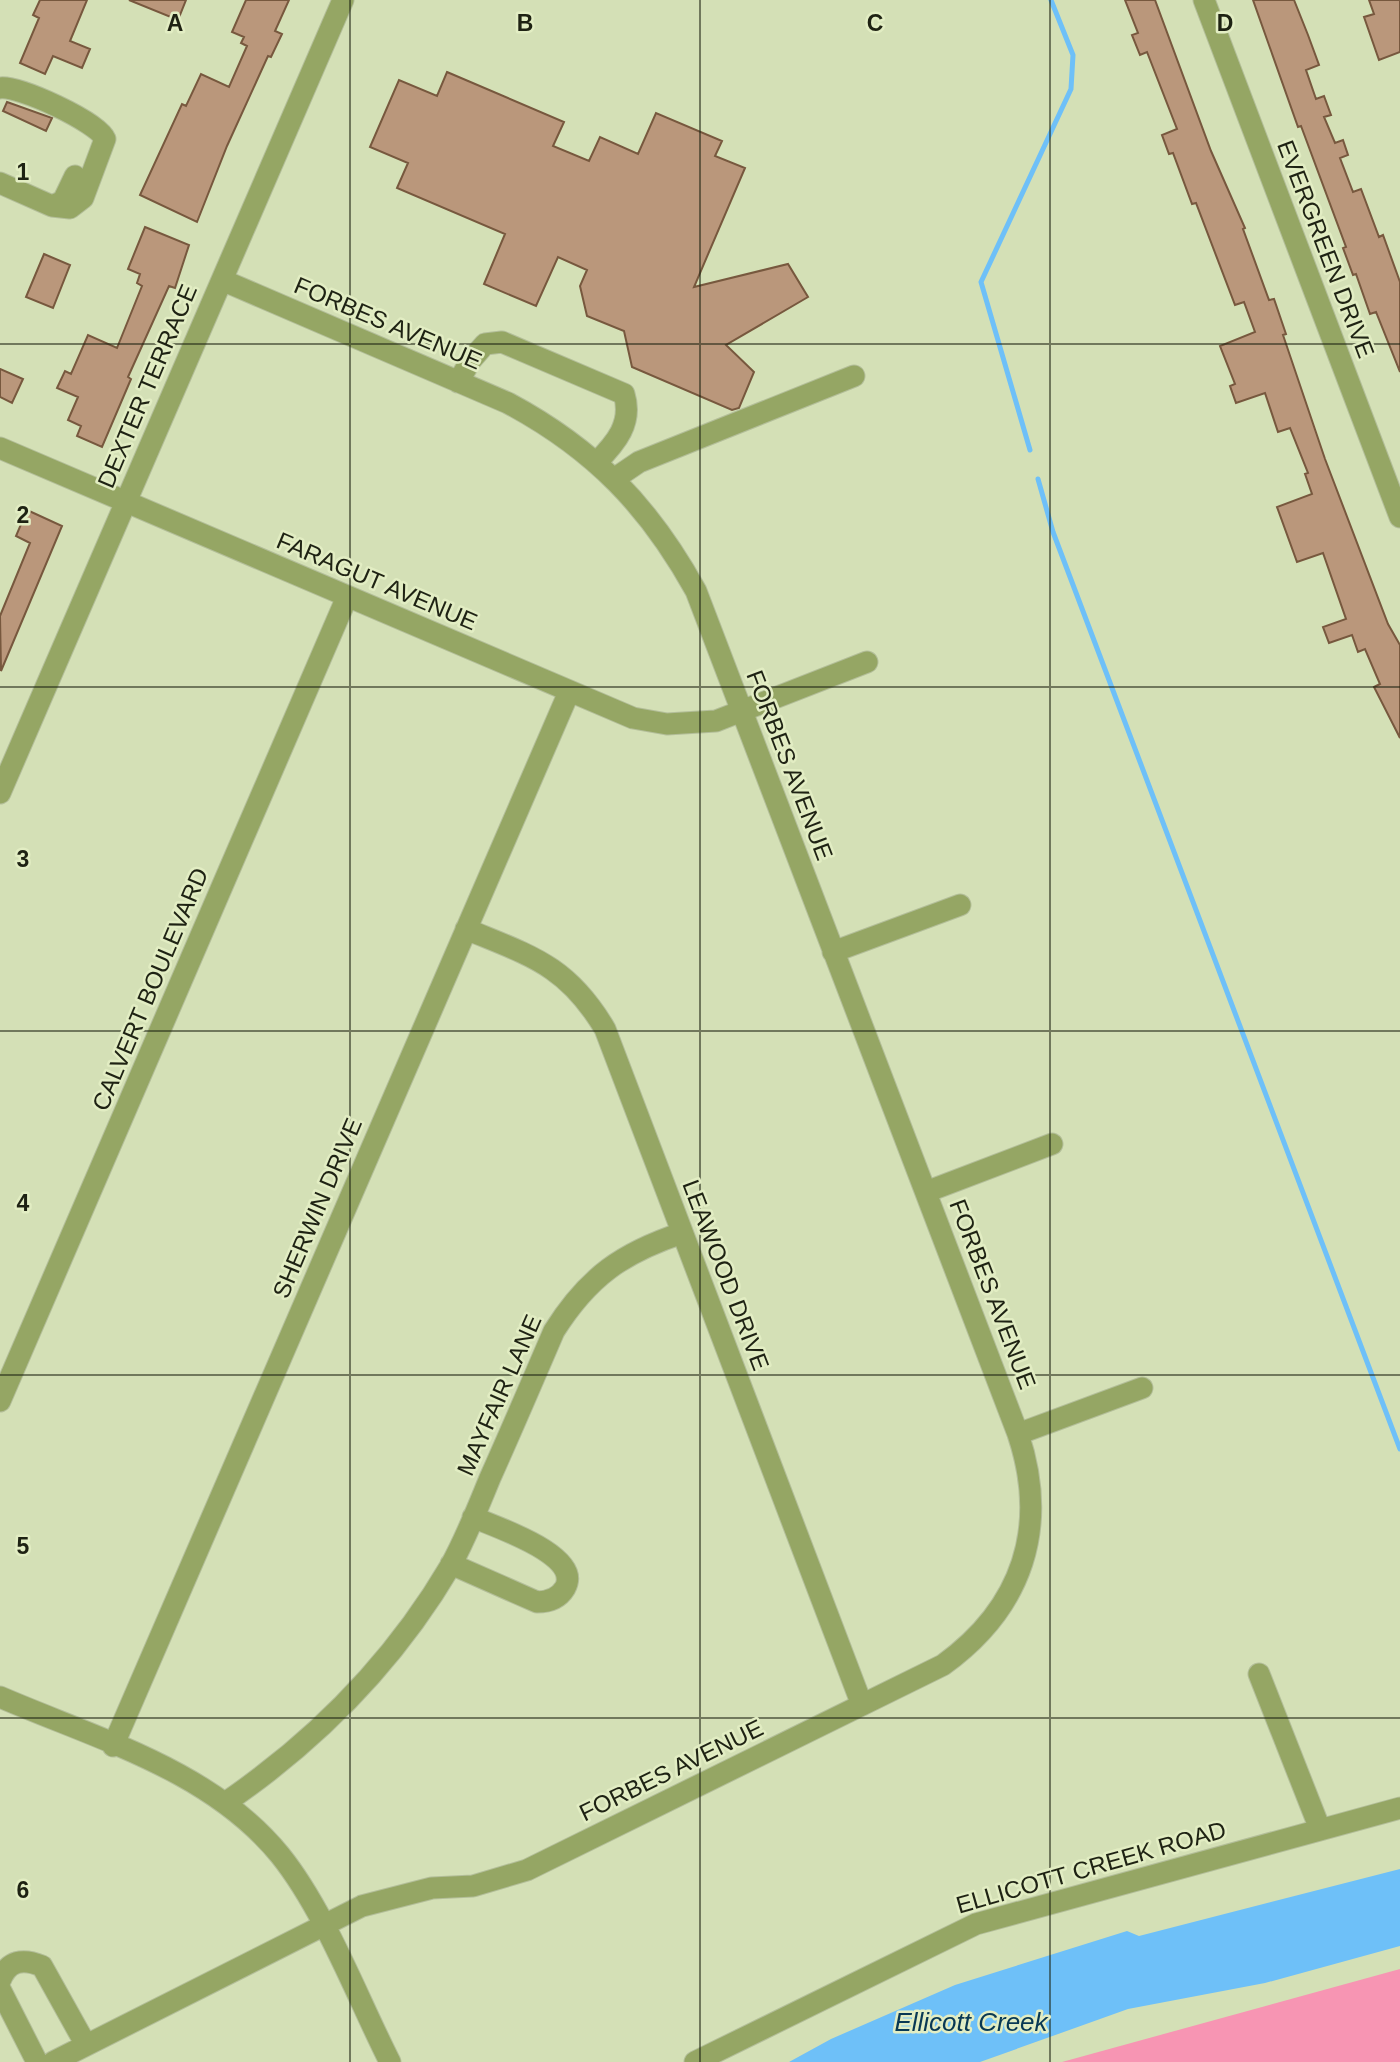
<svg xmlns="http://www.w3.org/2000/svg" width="1400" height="2062" viewBox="0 0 1400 2062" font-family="Helvetica,sans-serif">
<rect width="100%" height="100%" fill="#d4e0b6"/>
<path fill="#f795b3" d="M1400,1969V2062H1062Z"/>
<path fill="#6ec0f8" d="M1400,1869V1946L1265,1983L1128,2009L980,2062H789L831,2039L955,1985L1127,1931L1139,1936Z"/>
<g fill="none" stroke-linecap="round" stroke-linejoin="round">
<path stroke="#6ec0f8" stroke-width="5" d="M1030,450L981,282L1071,89L1073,55L1051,0
M1038,479L1053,532L1400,1449"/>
</g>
<path fill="#ba977b" stroke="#77583e" stroke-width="2" d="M40,0H87L70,41L90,49L82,68L53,56L45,74L20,63L39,18L33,15Z
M129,0H186L178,20Z
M246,0H289L275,31L282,34L271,57L268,56L227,146L197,222L140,195L182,104L186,106L201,74L229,87L247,46L241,43L244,37L232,32Z
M1125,0H1155L1211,151L1245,228L1243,229L1269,300L1274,299L1286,334L1283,335L1325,459L1388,624L1400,645V738L1374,687L1380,684L1365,649L1358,652L1352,635L1329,643L1323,627L1346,619L1323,553L1297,562L1277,507L1312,494L1305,474L1308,473L1290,428L1278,432L1265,393L1236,403L1230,386L1235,384L1220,346L1255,332L1244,302L1235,305L1196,203L1192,204L1173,153L1169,154L1162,135L1177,129L1147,52L1140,55L1132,35L1138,33Z
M1253,0H1294L1308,35L1319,65L1306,70L1316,99L1324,96L1331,115L1324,117L1335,143L1343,140L1348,155L1340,158L1353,192L1361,189L1379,237L1383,235L1400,282V372L1376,312L1370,314L1356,274L1353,275L1343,248L1346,247L1301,126L1298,127Z
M1369,0H1400V52L1379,60L1364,17L1374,14Z
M447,72L564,122L553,146L589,161L600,137L638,154L656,113L722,141L715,156L745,168L694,287L788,264L808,297L726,345L754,372L739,408L732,410L632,367L624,331L587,316L580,286L587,270L558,257L536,306L484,284L505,234L397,188L408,163L370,147L399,80L437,96Z
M7,102L52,118L46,131L3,111Z
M145,227L189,245L175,288L169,286L128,377L131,379L102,447L77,436L81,426L68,420L78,397L57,388L65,371L71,374L88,335L117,348L142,286L137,283L140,274L128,269Z
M44,254L70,265L53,308L26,297Z
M0,369L23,379L12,403L0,397Z
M27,510L62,526L1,671L0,616L30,543L16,536Z"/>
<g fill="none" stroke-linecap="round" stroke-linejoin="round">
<defs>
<path id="minor" d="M1204,0L1400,517
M0,88C18,85 98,122 105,139L83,198L70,208L52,206L0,183
M52,206L63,201L75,176
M458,382L471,360L485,344L502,342L624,394C633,423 616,443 596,463
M0,448L633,718L667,724L716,721L867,662
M614,479L639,462L854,376
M0,793L343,0
M466,929C531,956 567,965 605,1029L862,1705
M833,952L960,905
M926,1192L1052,1144
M0,1401L347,597
M1018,1434L1142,1388
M451,1564L537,1602C549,1602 559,1598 565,1588C583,1555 495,1527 473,1517
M1259,1674L1320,1829
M0,1697C97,1739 211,1770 280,1855C325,1911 357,1997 390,2062
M113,1746L569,692
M225,1803C317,1740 394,1662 451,1565C466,1538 478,1507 490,1478C512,1429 533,1380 554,1331C588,1277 622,1253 682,1233
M0,1981C8,1960 23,1958 42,1966L86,2045
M0,1989L37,2062
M53,2062L362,1906L432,1888L473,1886L527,1870L943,1665C1023,1607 1049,1527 1018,1434L696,591C649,506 594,449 508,403L222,280
M695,2062L976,1924L1400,1808"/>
</defs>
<use href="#minor" stroke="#b3be99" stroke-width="23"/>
<use href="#minor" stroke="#95a664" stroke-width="21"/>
</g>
<path fill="none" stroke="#1e2213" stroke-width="2" stroke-opacity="0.55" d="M350,0V2062M700,0V2062M1050,0V2062M0,344H1400M0,687H1400M0,1031H1400M0,1375H1400M0,1718H1400"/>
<g text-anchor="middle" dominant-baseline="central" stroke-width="5" stroke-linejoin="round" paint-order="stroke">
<g font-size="24" fill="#1e2213" stroke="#e2edc3">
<text transform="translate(1326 249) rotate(69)">EVERGREEN DRIVE</text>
<text transform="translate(388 323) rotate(23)">FORBES AVENUE</text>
<text transform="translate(147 386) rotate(-67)">DEXTER TERRACE</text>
<text transform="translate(377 581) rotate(23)">FARAGUT AVENUE</text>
<text transform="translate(790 765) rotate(69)">FORBES AVENUE</text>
<text transform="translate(150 989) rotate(-67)">CALVERT BOULEVARD</text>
<text transform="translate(317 1208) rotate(-67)">SHERWIN DRIVE</text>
<text transform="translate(726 1275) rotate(69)">LEAWOOD DRIVE</text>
<text transform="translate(993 1294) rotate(69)">FORBES AVENUE</text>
<text transform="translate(499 1395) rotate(-66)">MAYFAIR LANE</text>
<text transform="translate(671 1770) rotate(-26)">FORBES AVENUE</text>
<text transform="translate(1091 1867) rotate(-16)">ELLICOTT CREEK ROAD</text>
</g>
<g font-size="26" font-style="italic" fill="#083854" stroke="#e2edc3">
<text x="971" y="2022">Ellicott Creek</text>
</g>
</g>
<g font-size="23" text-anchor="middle" font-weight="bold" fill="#1e2213" stroke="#e2edc3" stroke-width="5" stroke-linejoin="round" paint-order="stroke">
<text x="175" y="31">A</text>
<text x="525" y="31">B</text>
<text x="875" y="31">C</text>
<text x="1225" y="31">D</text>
<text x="23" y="180">1</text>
<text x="23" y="523">2</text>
<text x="23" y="867">3</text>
<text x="23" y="1211">4</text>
<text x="23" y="1554">5</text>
<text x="23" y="1898">6</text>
</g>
</svg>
